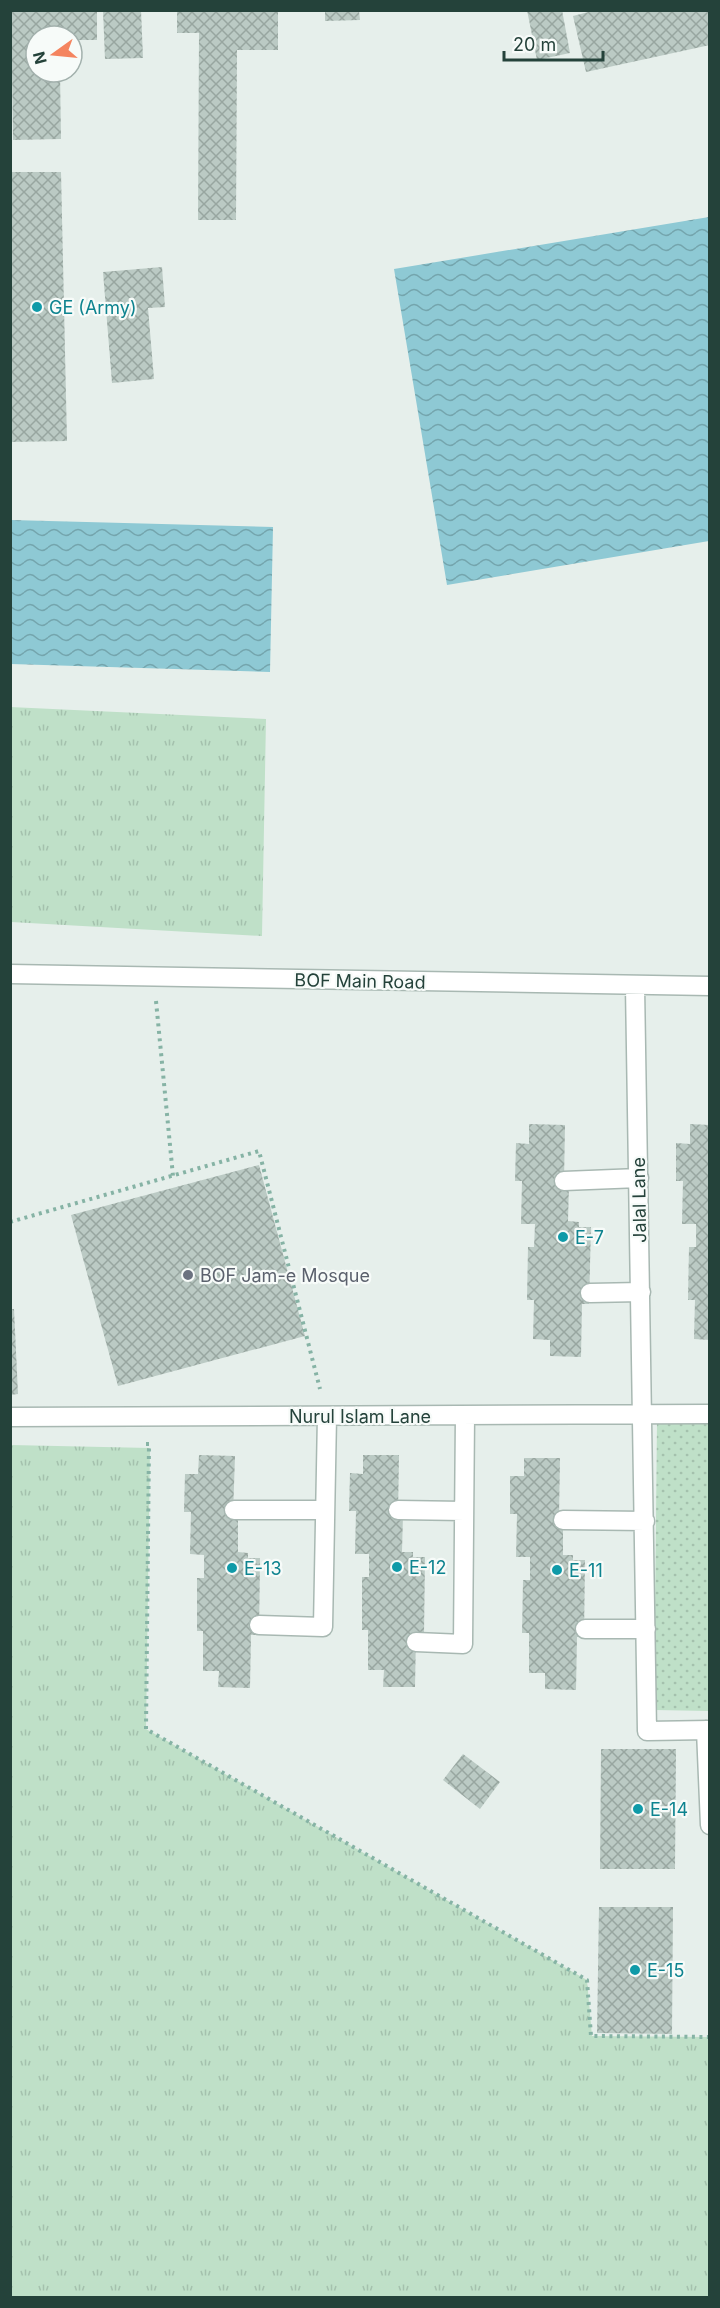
<svg xmlns="http://www.w3.org/2000/svg" width="720" height="2308" viewBox="0 0 720 2308" font-family="Inter,sans-serif">
<defs>
<pattern id="grass-tufts" width="24" height="20" patternUnits="userSpaceOnUse" patternTransform="scale(1.5)"><rect width="24" height="20" fill="#bfe0c8"/><path d="M3 7l-1-3M5 7V3M7 7l1-3M15 17l-1-3M17 17v-4M19 17l1-3" fill="none" stroke="#a4c1ad"/></pattern>
<pattern id="park-dots" width="8" height="8" patternUnits="userSpaceOnUse" patternTransform="scale(1.5)"><rect width="8" height="8" fill="#bfe0c8"/><path d="M2 2h.1M6 6h.1" fill="none" stroke="#a4c1ad" stroke-width="1.8" stroke-linecap="round"/></pattern>
<pattern id="water-waves" width="16" height="10" patternUnits="userSpaceOnUse" patternTransform="scale(1.5)"><rect width="16" height="10" fill="#8ec9d4"/><path d="M0 5q4-4 8 0t8 0" fill="none" stroke="#74a5ad"/></pattern>
<pattern id="building-cross-hatch" width="8" height="8" patternUnits="userSpaceOnUse" patternTransform="scale(1.5)"><rect width="8" height="8" fill="#bbcac4"/><path d="M0 0l8 8M0 8l8-8" fill="none" stroke="#98a6a0"/></pattern>
</defs>
<rect width="100%" height="100%" fill="#e6efeb"/>
<path fill="url(#grass-tufts)" d="M10,707L266,719L262,936L11,922Z
M11,1445L150,1448L146,1729L587,1980L592,2036L709,2037V2297H11Z"/>
<path fill="url(#park-dots)" d="M657,1422H709V1711L654,1710Z"/>
<path fill="url(#water-waves)" d="M709,217V541L447,585L394,269Z
M11,520L273,527L270,672L11,664Z"/>
<path fill="url(#building-cross-hatch)" d="M11,10H97V40H72V36H36V72H60L61,139L13,140Z
M103,10H141L143,58L105,59Z
M177,10H278V50H237L236,220H198L199,33H177Z
M325,10H359L360,20L325,21Z
M527,10H562L570,53L537,60Z
M596,10H710V45L586,72L573,16Z
M10,172H61L67,441L10,442Z
M162,267L165,307L148,308L154,379L112,383L103,272Z
M529,1124L565,1125L564,1181L569,1184L568,1221L579,1222V1227H591L589,1304H582L581,1357L550,1356V1340L533,1339L534,1300H527L528,1247H534L535,1224H521L522,1181H515L516,1143L529,1144Z
M690,1124L710,1125V1340L694,1339L695,1300H688L689,1247H696V1224H682L683,1181H676V1143L690,1144Z
M259,1165L305,1336L118,1386L71,1215Z
M10,1309H14L18,1394L10,1395Z
M199,1455L235,1456L233,1515H238V1552L248,1553V1558H260L259,1635H251L250,1688L218,1687L219,1671H203V1631H197V1578H204V1555L190,1554L191,1512H184L185,1474H198Z
M363,1455H399L398,1514L403,1515L402,1552H413V1557H425L424,1634H416L415,1687H383L384,1670H368V1630H362V1577H369V1554H355L356,1511H349L350,1473L363,1474Z
M524,1458H560L559,1517H563V1555H573V1560H585L584,1637H577L576,1690L545,1689V1673H529V1633H522L523,1580H530V1557H516L517,1514H510V1476H524Z
M601,1749H676L675,1869H600Z
M463,1754L500,1782L480,1809L443,1780Z
M599,1907H673L672,2034L597,2033Z"/>
<g fill="none" stroke-linecap="round" stroke-linejoin="round">
<defs>
<path id="minor" d="M10,974L710,986
M635,986L647,1731L710,1730
M564,1181L639,1178
M590,1293L641,1292
M10,1417L710,1414
M234,1510H325
M398,1510L464,1511
M563,1520L645,1521
M259,1625L323,1627L327,1416
M585,1629H646
M416,1642L463,1644L465,1415
M706,1730L710,1825"/>
</defs>
<use href="#minor" stroke="#a8b8b2" stroke-width="21"/>
<path stroke="#86b3a5" stroke-width="4" stroke-dasharray="3 4.5" stroke-linecap="butt" d="M156,1001L173,1176
M10,1222L259,1151L320,1389
M146,1444H149L146,1729L587,1980L591,2036L710,2037"/>
<use href="#minor" stroke="#fff" stroke-width="18"/>
</g>
<g fill="#0f9aa8" stroke="#f7fbf9" stroke-width="2">
<circle cx="37" cy="307" r="6"/>
<circle cx="563" cy="1237" r="6"/>
<circle cx="397" cy="1567" r="6"/>
<circle cx="232" cy="1568" r="6"/>
<circle cx="557" cy="1570" r="6"/>
<circle cx="638" cy="1809" r="6"/>
<circle cx="635" cy="1970" r="6"/>
</g>
<circle fill="#6b7280" stroke="#f7fbf9" stroke-width="2" cx="188" cy="1275" r="6"/>
<g text-anchor="middle" dominant-baseline="central" stroke-width="4.5" stroke-linejoin="round" paint-order="stroke">
<g font-size="18" fill="#0d838f" stroke="#f7fbf9" text-anchor="start">
<text x="49" y="307">GE (Army)</text>
<text x="575" y="1237">E-7</text>
<text x="409" y="1567">E-12</text>
<text x="244" y="1568">E-13</text>
<text x="569" y="1570">E-11</text>
<text x="650" y="1809">E-14</text>
<text x="647" y="1970">E-15</text>
</g>
<g font-size="18" fill="#24423a" stroke="#f7fbf9">
<text transform="translate(360 981) rotate(1)">BOF Main Road</text>
<text transform="translate(639 1200) rotate(-91)">Jalal Lane</text>
<text x="360" y="1416">Nurul Islam Lane</text>
</g>
<g font-size="18" fill="#5b616d" stroke="#f7fbf9" text-anchor="start">
<text x="200" y="1275">BOF Jam-e Mosque</text>
</g>
</g>
<rect width="720" height="2308" fill="none" stroke="#24423a" stroke-width="24"/>
<g transform="translate(54 54) rotate(255)"><circle r="28" fill="#f7fbf9" stroke="#a3b1ad" stroke-width="1.5"/>
<path d="M0-4.5L10 22L0 15L-10 22Z" fill="#f4845f"/>
<text y="-9" font-size="16" font-weight="bold" text-anchor="middle" fill="#24423a">N</text>
</g>
<path d="M504 51v9h99v-9" fill="none" stroke="#24423a" stroke-width="3"/>
<text x="513" y="51" font-size="18" fill="#24423a" stroke="#f7fbf9" stroke-width="4.5" paint-order="stroke">20 m</text>
</svg>
